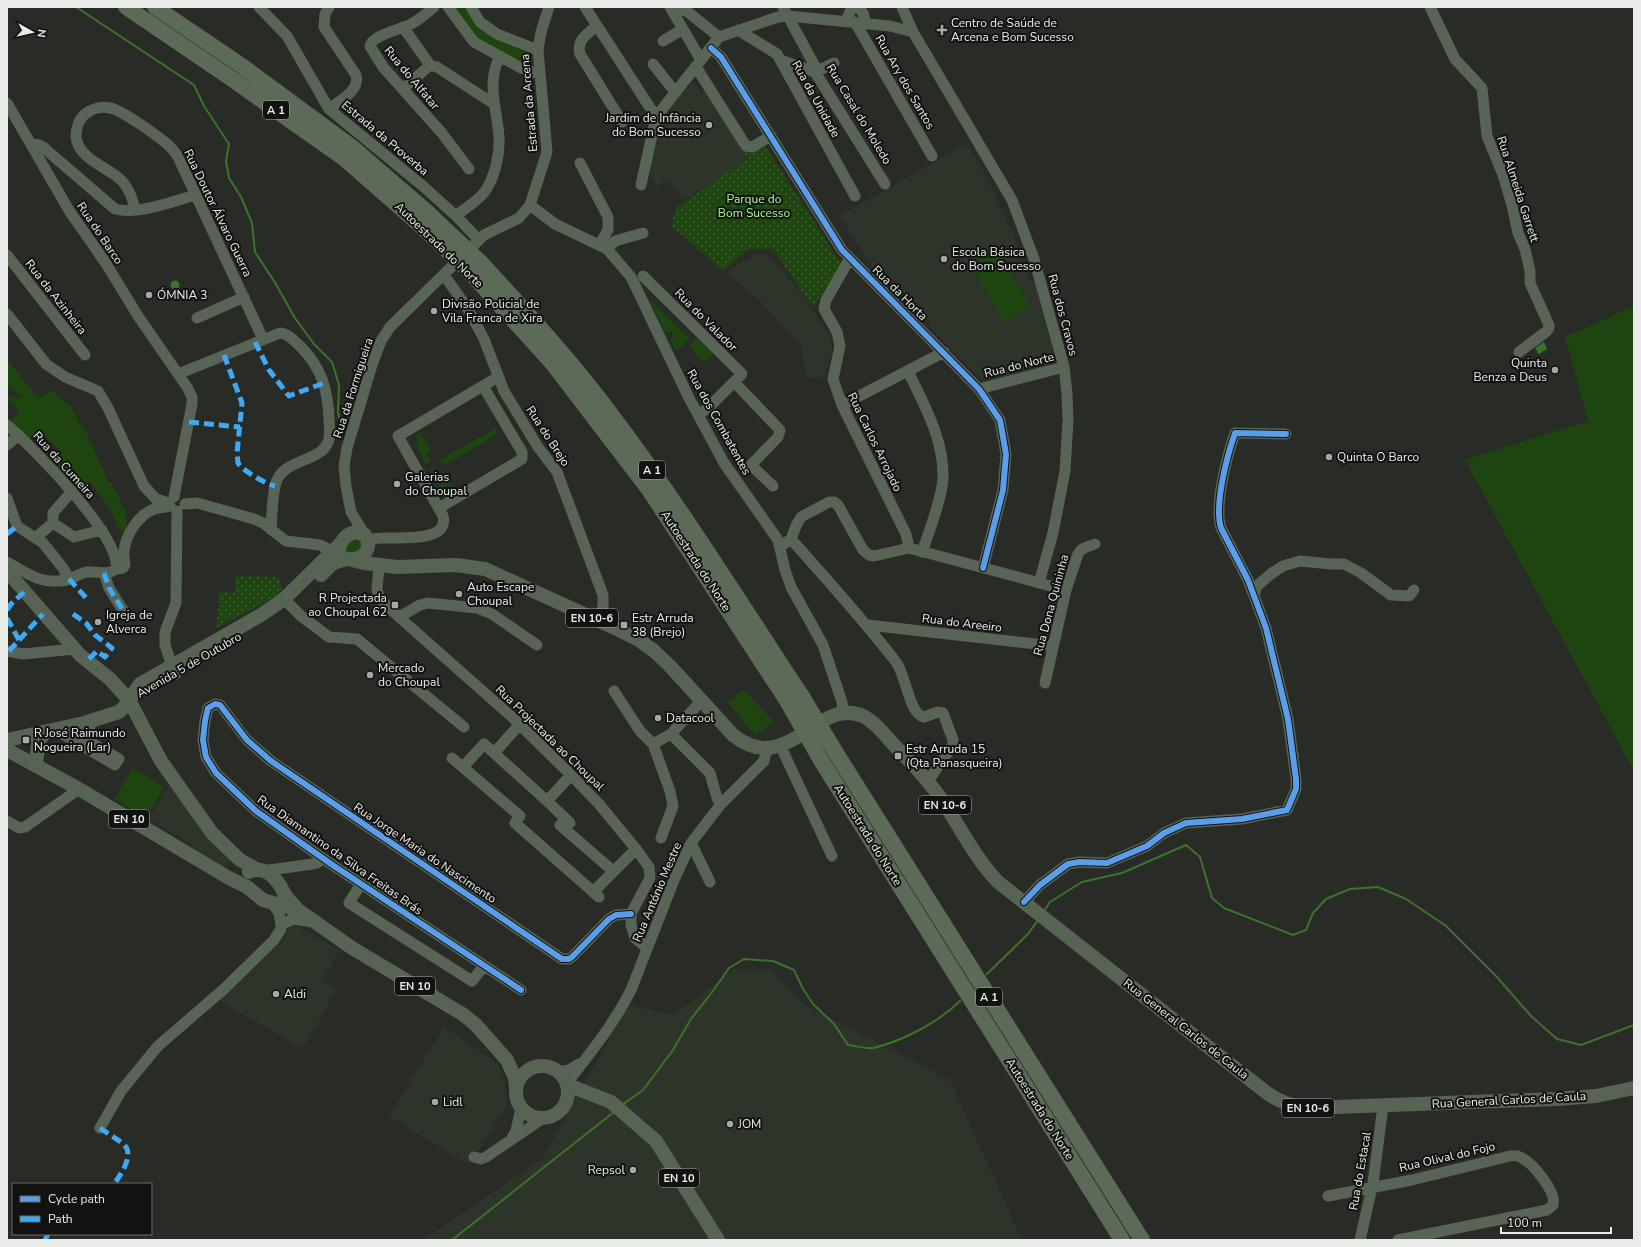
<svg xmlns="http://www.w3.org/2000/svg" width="1641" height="1247" viewBox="0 0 1641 1247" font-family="'Nunito Sans',sans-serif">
<defs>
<pattern id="park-dots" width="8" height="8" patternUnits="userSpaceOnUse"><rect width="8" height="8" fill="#1e450f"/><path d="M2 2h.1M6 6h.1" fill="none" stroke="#3f6032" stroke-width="1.8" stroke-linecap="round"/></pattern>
<pattern id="water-ripples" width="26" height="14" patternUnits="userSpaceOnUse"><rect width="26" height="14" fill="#3c732b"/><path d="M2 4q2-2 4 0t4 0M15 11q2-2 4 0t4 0" fill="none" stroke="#58874a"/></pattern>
</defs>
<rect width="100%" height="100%" fill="#292b27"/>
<path fill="#2d352b" d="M694,81L701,93L706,90L748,159L683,200L668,180L657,186L647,170L660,125L683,90H686Z
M966,144L981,166L1015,238L1028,279L1035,284L1055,356L1050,365L983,382L930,327L928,320L890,283L881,282L840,216Z
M760,254H765L783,272L804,297L831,338L832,349L825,377L807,378L801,347L776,318L759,300L726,273L743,261Z
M171,782L230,860L225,867L191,847V844L149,819Z
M291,925L299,927L339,950L323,980L337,989L303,1049L220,1001L272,949L283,942L287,930Z
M733,969H771L803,1004L950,1080L1022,1240H423L543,1158L628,1005L674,1015Z
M444,1027L496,1062L505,1080L507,1106L469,1165L389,1116Z"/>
<path fill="#1e450f" d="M452,7H465L468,12L505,42L531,55L529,59L525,57L522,62L517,59L515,61L481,44Z
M997,249L1030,307L1004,323L971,264Z
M651,300L681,331L690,338L677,351L669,340L674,337L671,331L665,333L652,305Z
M1634,306V771L1465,460L1588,421L1565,337Z
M697,338L713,354L704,363L689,346Z
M7,359L38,398L52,390L71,407L80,425H83L109,483H112L126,512V531L119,530L110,509L91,482L81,490L77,484L79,480L74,475L63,477L50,463L61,452L39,430L29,439L9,423L19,411L7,399V396L21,398L20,394C2,388 7,375 7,359Z
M495,428L498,434L444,466L440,460Z
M420,432L431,451L426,454L431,461L426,464L415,444L419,442L415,435Z
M434,467L438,474L443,471L454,490L449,493L445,486L441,489L429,469Z
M358,536L363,548L347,554L344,546Z
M744,689L773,721L756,736L728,703Z
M132,768L164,787L147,818L114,799Z"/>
<path fill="url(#park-dots)" d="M764,144L842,265L813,307L773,249H747L723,271L672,226L676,208L721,176L748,159L743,150L750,152Z
M235,576L279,577L283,592L217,628L219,592L235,593Z"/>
<path fill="url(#water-ripples)" d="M170.5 285a4.5 4.5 0 1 1 9 0a4.5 4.5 0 1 1-9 0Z
M1544,342L1547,349L1539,354L1535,348Z"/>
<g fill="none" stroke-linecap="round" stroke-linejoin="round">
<path stroke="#3c732b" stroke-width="2" d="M76,7L194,85L204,106L229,144L226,161L229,178L241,197L252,223L255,252L274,281L295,318L314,344L332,362L339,385L338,413L342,427
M1044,911L1050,902L1082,882L1122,873L1186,845L1200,857L1212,898L1224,908L1293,935L1306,930L1313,913L1326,899L1350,889L1378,887L1406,899L1446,926L1496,976L1531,1016L1557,1039L1581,1045L1634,1025
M987,974L1028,934L1038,920
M622,1105L643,1090L673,1050L691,1019L713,991L729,968L744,959L773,961L794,970L803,989L813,1004L834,1024L848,1045C856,1046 866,1049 873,1048C903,1041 939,1022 960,1001
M452,1240L614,1112"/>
<path stroke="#586455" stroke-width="11" d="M259,7L287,36L329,109L424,187L456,216L479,240
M329,7L325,14L324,27L356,75C361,90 339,101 329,109
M434,7C427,13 419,20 411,24C402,29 372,35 370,46L383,67L441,132L469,169
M448,7L474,42L521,68L539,74
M471,7L480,22L497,34L538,50
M585,7L656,117
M670,7L701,60
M675,7L688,12L719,37
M783,7L817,70L815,72L885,184
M858,7L863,13L866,24
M902,7L913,32L1012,200L1034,259L1064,367L1067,393L1068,420L1065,471L1053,533L1039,583
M1430,7L1455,59L1482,88L1487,136L1503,175L1512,205L1518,233L1525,249L1530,271V283L1549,325V328L1547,331L1519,352
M846,21L852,7
M855,22L932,156
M596,26C587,35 576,40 580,54L622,122
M403,27L430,65L437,67L494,104
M738,30L777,54L855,196
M663,41L683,29
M711,48L721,57L842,250L979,389L1000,420L1006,454L1003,490L983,568
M780,60L815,72L834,63
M653,64L675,92
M696,67L746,146L752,147L771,136
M403,89L430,65
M7,103L70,212L105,262L138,316L187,387L192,397V404L174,497
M32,144L39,145L43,147L115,209C139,215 173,201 196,195
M580,163L608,217V230L599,245
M641,185L656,117L719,37L778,17L788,16L890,26L913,32
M530,205L555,224L607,249L631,277L689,398L724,463L778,540L785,570L791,587L823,645L842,702L843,713
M135,210C133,200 130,190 123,182C110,167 79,161 76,137C76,129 78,121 84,115C91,109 101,106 110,108C122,110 156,135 166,143C171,147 175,152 178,157L263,339
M456,216C465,208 480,200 486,190C495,175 500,155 499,137C497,109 486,83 500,56
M607,249L615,241L643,233
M7,255L85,355
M850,258L826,300L824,309L837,332L840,346L833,379L842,405L906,534L909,548
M444,275L468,309L484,339L504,391L538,447L557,472L603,595V606L598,621
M643,276L742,374L708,408L698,415
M7,314L46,364L65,377L98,391L108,408L144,486L156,499L169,503
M197,318L244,297
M908,371C924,405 944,439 943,478C942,498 929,532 922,552
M178,374L280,333C289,334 293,340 300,346C322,368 328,390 329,420C329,427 331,435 328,442C321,461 288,459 278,478C272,488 272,517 271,530
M734,382L780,430L778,437L751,465L773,486
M979,389L1064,367
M842,405L944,352
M7,425C31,446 123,538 116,569
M7,445L19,435
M7,498L17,526L43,543L63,568L69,579
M185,504L197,503L254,519L263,523L286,541L320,545L338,554
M439,508L522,459V452L483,386
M53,523L74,537L102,530
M53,523V513L72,491
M365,535L351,512L346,486L344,466L347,448L373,362L381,341L390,327L484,235L519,218L530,205L547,152L538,50L541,32L549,7
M35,538L53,523
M791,539C827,580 863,619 896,662C906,675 909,714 924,717L938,712L943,713L953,740V745L928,781
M367,540C373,539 378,538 383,538C398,537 450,543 443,516L398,436L498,377
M780,547L791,539L796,526L801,517L829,502H834L838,505L863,550L869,555L874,556L909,548L1066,590
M7,562C28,574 41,585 67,580C74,578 80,573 87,572C98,571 107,576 116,569
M379,565L377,590L380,599L399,617L513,718L571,775L599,804L636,849L649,867L650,878L634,908L631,914V925L635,938L647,948
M116,569L123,568L125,565C125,561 123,556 124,552C125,536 138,515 154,509C159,508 165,507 170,506
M104,573L109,588L126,615
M1254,595L1257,586L1272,573L1283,566L1300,561L1331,564H1344L1361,573L1391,595L1409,596L1414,590
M284,599L301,616L329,637L357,639L464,727
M399,617L420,605L428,603L477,608L492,614L537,645
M868,625L1053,646
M7,651L23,654L75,649
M176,674L172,666L165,645V632L176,603L177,511
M1045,683L1066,590L1078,554C1081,547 1088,547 1095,544
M614,691L640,731L653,744L670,791L673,806L661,838
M520,724L494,753L547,801L571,775
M56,730L115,765L119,759L83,738L93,721
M671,734L710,773L717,798L721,804
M653,744L671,734L702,700
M780,745L832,856
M452,758L520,816L515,823L599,897
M463,767L484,744L494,753
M547,801L570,823
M7,821L19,828L25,827L79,789
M560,825L613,871
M691,843L710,882
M262,871L313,864L317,863L322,858
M361,884L349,903L472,981L484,966
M593,892L636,849
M1024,902L1040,885L1068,864L1080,862L1107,863L1147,846L1164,833L1186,823L1242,819L1287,810L1296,789V779L1288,719L1266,628L1248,580L1221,528C1214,505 1227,456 1235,433L1286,434
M281,925L293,919L313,922
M521,990L331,864L256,811L216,773L206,757L203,740L205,721L208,708L215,704L220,705L247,740L271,761L562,959H569L572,957L609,919L616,915L631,914
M559,1072L569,1070L579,1064
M567,1083C590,1053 614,1024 631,990L674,880L691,843L721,804L764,761L767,748
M100,1128L121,1091L158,1046L224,989L274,940L281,929V925L279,913L273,904
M511,1140L516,1131L521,1108
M474,1157L481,1159L486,1157L542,1119
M1328,1196L1412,1180L1510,1156C1514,1156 1517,1155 1520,1157C1532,1162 1557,1192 1553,1205L1547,1210L1398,1240
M1360,1240L1373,1183L1383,1106"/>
<path stroke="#576453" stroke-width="14" d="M356,532L365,535C381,563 328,568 341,543C344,537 350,533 356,532Z
M352,560L364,563L397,567L456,565L485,569L619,630L639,640L654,651L669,665L733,735C787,779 817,696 863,716C875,722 885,735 894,745C911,762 928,780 942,800C960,827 975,858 998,882L1267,1093C1280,1102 1293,1107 1308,1108L1556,1099L1596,1096L1634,1088
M7,571L80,655L110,679L129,700L161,761L212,833L240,860L258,870
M321,575L333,563L346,559
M7,740L84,723L119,712L126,705L140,684L261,615L284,599L340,544
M7,750L79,789L229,878L247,887L263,900L298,910L352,948L464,1015L476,1025L507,1060L515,1078L516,1088
M36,766L38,743L44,733
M249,872C266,864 278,880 284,893C287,899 294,905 298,910
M516 1092a26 26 0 1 1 52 0a26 26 0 1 1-52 0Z
M568,1085L611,1102L656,1141L718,1240"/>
<path stroke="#5c6b57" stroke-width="16" d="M126,7L232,79L345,159L419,224
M155,7L242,66L353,148L427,212
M481,263C527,313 572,362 613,417C680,506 739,601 801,695
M469,271L553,364L650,491L786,699
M836,753L1142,1240
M822,762L1122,1240"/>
<path stroke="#5c6b57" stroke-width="16" d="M427,212L481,263
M419,224L469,271
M801,695L836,753
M786,699L822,762"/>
<path stroke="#3fa9f5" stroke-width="5" stroke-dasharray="10 5" stroke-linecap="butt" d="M255,342L269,370L289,396L324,383
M224,355L242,403L237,453L238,463C243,471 266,484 275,486
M189,422L240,427
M7,534L17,526
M104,573L109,588L126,615
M69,579L89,601
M7,610L11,604L24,592
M73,614L86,623L95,635L112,648L105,657L97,651L87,661
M7,618L19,640
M9,651L43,614
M100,1128C108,1134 120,1140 126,1147C133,1157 120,1176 114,1184
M45,1240L48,1234"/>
<defs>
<path id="cycleway" d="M711,48L721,57L842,250L979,389L1000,420L1006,454L1003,490L983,568
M1024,902L1040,885L1068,864L1080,862L1107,863L1147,846L1164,833L1186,823L1242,819L1287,810L1296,789V779L1288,719L1266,628L1248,580L1221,528C1214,505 1227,456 1235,433L1286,434
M521,990L331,864L256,811L216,773L206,757L203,740L205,721L208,708L215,704L220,705L247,740L271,761L562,959H569L572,957L609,919L616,915L631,914"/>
</defs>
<use href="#cycleway" stroke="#121311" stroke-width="8"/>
<use href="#cycleway" stroke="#5a9eea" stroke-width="6"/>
</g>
<g fill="#a6a8a4" stroke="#121311" stroke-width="1.5">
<path d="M940 24h4v4h4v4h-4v4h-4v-4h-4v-4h4z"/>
<circle cx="709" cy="125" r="4"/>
<circle cx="944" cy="259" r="4"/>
<circle cx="149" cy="295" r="4"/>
<circle cx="434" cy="311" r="4"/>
<circle cx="1555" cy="370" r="4"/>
<circle cx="1329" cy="457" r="4"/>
<circle cx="397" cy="484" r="4"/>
<circle cx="459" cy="594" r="4"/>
<rect x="391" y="601" width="8" height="8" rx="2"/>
<circle cx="98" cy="622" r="4"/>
<rect x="620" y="621" width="8" height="8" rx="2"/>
<circle cx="370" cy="675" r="4"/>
<circle cx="658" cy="718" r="4"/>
<rect x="22" y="736" width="8" height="8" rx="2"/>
<rect x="894" y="752" width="8" height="8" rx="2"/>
<circle cx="276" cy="994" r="4"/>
<circle cx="435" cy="1102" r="4"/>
<circle cx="730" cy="1124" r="4"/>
<circle cx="633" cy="1170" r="4"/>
</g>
<g text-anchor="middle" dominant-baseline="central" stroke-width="4" stroke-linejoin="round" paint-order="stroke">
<g fill="#121311" stroke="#a8aba8" stroke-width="1">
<rect x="263" y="101" width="26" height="18" rx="3"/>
<rect x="639" y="461" width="26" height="18" rx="3"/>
<rect x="566" y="609" width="52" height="18" rx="3"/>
<rect x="919" y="796" width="52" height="18" rx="3"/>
<rect x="109" y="810" width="40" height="18" rx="3"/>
<rect x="395" y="977" width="40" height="18" rx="3"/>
<rect x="976" y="988" width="26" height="18" rx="3"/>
<rect x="1282" y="1099" width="52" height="18" rx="3"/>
<rect x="659" y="1169" width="40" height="18" rx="3"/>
</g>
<g font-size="11" font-weight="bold" fill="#e9ece8">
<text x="276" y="110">A 1</text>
<text x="652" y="470">A 1</text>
<text x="592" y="618">EN 10-6</text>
<text x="945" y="805">EN 10-6</text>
<text x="129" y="819">EN 10</text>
<text x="415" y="986">EN 10</text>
<text x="989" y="997">A 1</text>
<text x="1308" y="1108">EN 10-6</text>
<text x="679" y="1178">EN 10</text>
</g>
<g font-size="12" fill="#e9ece8" stroke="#121311" text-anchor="start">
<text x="951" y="23">Centro de Saúde de<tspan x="951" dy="14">Arcena e Bom Sucesso</tspan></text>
<text x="701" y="118" text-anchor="end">Jardim de Infância<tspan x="701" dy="14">do Bom Sucesso</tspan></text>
<text x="952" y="252">Escola Básica<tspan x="952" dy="14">do Bom Sucesso</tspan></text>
<text x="157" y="295">ÓMNIA 3</text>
<text x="442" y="304">Divisão Policial de<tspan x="442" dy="14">Vila Franca de Xira</tspan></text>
<text x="1547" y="363" text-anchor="end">Quinta<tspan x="1547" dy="14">Benza a Deus</tspan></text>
<text x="1337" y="457">Quinta O Barco</text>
<text x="405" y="477">Galerias<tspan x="405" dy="14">do Choupal</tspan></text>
<text x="467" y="587">Auto Escape<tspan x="467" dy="14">Choupal</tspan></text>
<text x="387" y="598" text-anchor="end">R Projectada<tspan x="387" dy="14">ao Choupal 62</tspan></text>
<text x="106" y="615">Igreja de<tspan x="106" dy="14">Alverca</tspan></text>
<text x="632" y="618">Estr Arruda<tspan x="632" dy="14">38 (Brejo)</tspan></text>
<text x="378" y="668">Mercado<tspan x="378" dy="14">do Choupal</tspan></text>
<text x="666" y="718">Datacool</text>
<text x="34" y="733">R José Raimundo<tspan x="34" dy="14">Nogueira (Lar)</tspan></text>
<text x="906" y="749">Estr Arruda 15<tspan x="906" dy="14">(Qta Panasqueira)</tspan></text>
<text x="284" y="994">Aldi</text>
<text x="443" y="1102">Lidl</text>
<text x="738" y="1124">JOM</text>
<text x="625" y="1170" text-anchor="end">Repsol</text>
</g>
<g font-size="12" fill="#e9ece8" stroke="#121311">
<text transform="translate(412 78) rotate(50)">Rua do Alfatar</text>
<text transform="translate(905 82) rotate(60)">Rua Ary dos Santos</text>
<text transform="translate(816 99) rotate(61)">Rua da Unidade</text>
<text transform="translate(529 103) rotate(-95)">Estrada da Arcena</text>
<text transform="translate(859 114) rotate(59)">Rua Casal do Moledo</text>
<text transform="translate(385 138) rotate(40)">Estrada da Proverba</text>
<text transform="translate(1518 189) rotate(72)">Rua Almeida Garrett</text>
<text transform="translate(218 213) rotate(64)">Rua Doutor Álvaro Guerra</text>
<text transform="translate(100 233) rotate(56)">Rua do Barco</text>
<text transform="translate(439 245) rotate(44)">Autoestrada do Norte</text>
<text transform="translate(900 293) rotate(45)">Rua da Horta</text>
<text transform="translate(56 297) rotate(52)">Rua da Azinheira</text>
<text transform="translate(1063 315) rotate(75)">Rua dos Cravos</text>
<text transform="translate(706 320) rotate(45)">Rua do Valador</text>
<text transform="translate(1019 365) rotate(-14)">Rua do Norte</text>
<text transform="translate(353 388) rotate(-72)">Rua da Formigueira</text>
<text transform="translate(719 422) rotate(61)">Rua dos Combatentes</text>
<text transform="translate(548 436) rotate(57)">Rua do Brejo</text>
<text transform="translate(875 442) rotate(64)">Rua Carlos Arrojado</text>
<text transform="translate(64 465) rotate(48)">Rua da Cumeira</text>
<text transform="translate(696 561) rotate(57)">Autoestrada do Norte</text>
<text transform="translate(1051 605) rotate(-75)">Rua Dona Quininha</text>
<text transform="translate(962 623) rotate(7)">Rua do Areeiro</text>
<text transform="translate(189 665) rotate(-30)">Avenida 5 de Outubro</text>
<text transform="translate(550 738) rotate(44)">Rua Projectada ao Choupal</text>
<text transform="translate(868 835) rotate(58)">Autoestrada do Norte</text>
<text transform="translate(425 853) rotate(34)">Rua Jorge Maria do Nascimento</text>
<text transform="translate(340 855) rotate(35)">Rua Diamantino da Silva Freitas Brás</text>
<text transform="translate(657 892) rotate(-67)">Rua António Mestre</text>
<text transform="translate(1186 1029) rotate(38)">Rua General Carlos de Caula</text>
<text transform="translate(1509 1100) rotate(-3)">Rua General Carlos de Caula</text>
<text transform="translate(1040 1109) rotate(58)">Autoestrada do Norte</text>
<text transform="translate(1447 1157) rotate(-13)">Rua Olival do Fojo</text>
<text transform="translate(1360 1171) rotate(-80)">Rua do Estacal</text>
</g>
<g font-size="12" fill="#a8fa91" stroke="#121311">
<text x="754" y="199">Parque do<tspan x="754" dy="14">Bom Sucesso</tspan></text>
</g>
</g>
<rect width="1641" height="1247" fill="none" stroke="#e9ece8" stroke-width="16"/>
<rect x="12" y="1183" width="140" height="52" fill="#121311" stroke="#686a67"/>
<rect x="20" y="1196" width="20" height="6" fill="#5a9eea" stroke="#686a67"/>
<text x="48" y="1203" font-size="12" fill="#e9ece8">Cycle path</text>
<rect x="20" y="1216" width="20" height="6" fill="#3fa9f5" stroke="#686a67"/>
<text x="48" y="1223" font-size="12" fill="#e9ece8">Path</text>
<g transform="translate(32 32) rotate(98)" stroke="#121311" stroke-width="3" paint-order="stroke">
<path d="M0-3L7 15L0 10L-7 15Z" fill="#e9ece8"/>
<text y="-6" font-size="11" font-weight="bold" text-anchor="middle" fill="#e9ece8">N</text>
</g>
<path d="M1501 1227v6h110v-6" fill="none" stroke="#e9ece8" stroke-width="2"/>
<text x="1507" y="1227" font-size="12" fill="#e9ece8" stroke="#121311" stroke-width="3" paint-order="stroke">100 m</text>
</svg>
